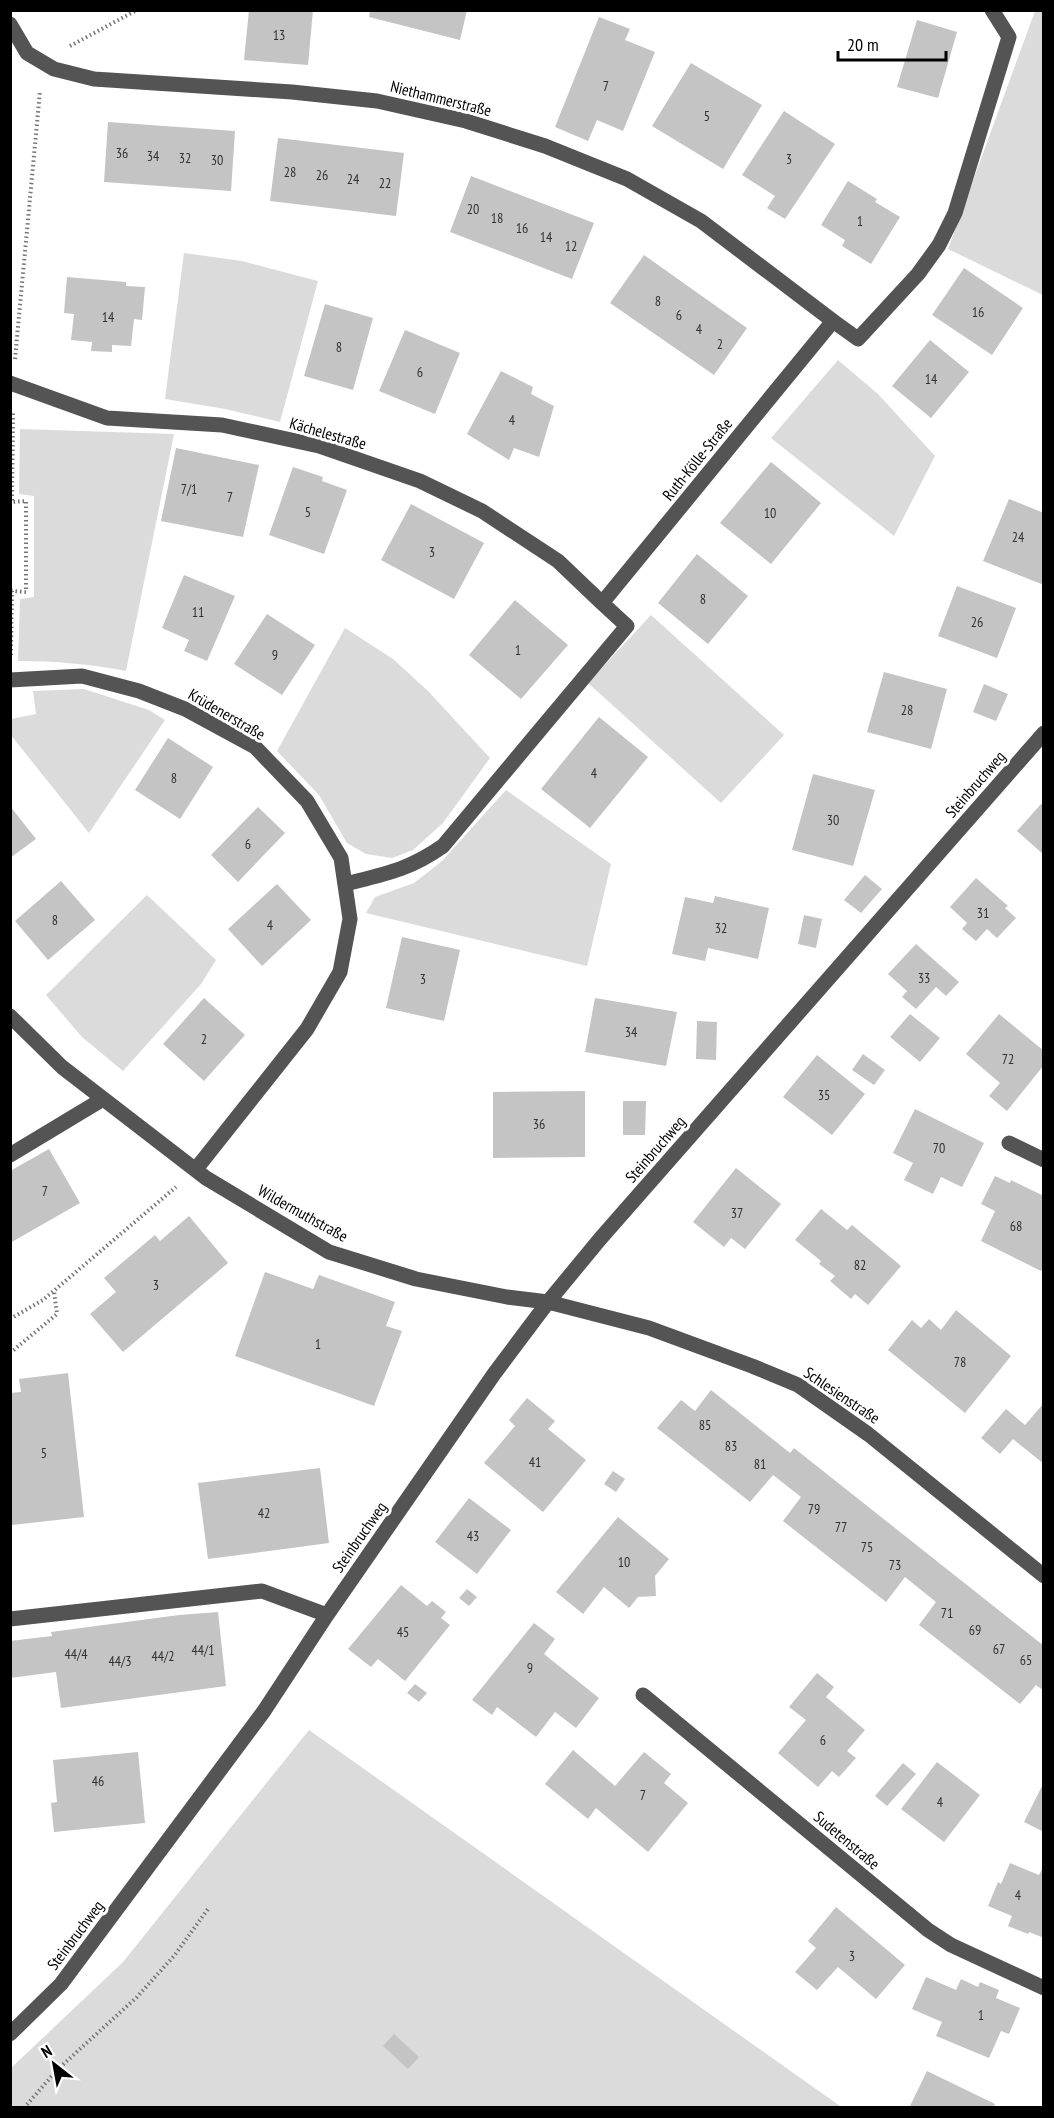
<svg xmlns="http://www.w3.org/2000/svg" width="1054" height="2118" viewBox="0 0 1054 2118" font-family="'PT Sans Narrow',sans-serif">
<rect width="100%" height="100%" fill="#fff"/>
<path fill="#dbdbdb" d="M1035,11H1043V295L948,249Z
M184,253L242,261L318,281L280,422L225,409L165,399Z
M838,360L878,394L935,456L894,536L771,438Z
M20,429L174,434L126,671C90,664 55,661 18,661L20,599L34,597V496L19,494Z
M651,615L784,735L721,803L588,683Z
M345,628L393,659L428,691L490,758L443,823L413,850L392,858L366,854L347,843L319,795L277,751Z
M84,689L149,710L165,720L89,833L10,734L11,719L36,714L33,691Z
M506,790L611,864L587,966L366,913L375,897L414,883L442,861Z
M147,895L216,960L201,984L123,1071L82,1037L46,995Z
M309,1730L840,2106V2108H11V2068L123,1962Z"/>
<path fill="#c4c4c4" d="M249,10H313L308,65L244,60Z
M370,10H467L460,40L369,17Z
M599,17L630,29L625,40L655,52L623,131L597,120L588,141L555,127Z
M917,20L957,32L938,98L897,87Z
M691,63L762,105L723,169L652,126Z
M784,111L835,144L785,219L767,208L775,196L742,175Z
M108,122L235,131L231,191L104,182Z
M278,138L404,153L396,216L270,201Z
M471,176L594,223L572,279L450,232Z
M848,181L877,199L875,202L900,217L871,264L842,246L845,240L821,225Z
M644,255L747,328L714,375L610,303Z
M964,268L1023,308L992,355L932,315Z
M67,277L126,282V286L145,287L142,320L134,319L131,346L112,345V352L91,351L92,342L71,340L74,314L64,313Z
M325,304L373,318L353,390L304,376Z
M405,330L460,353L435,414L379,391Z
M930,340L969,372L931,418L892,386Z
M501,371L533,387L531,394L554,406L539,457L514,448L509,460L467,434Z
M176,448L259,465L243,537L161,521Z
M771,462L821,503L771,564L720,523Z
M293,467L323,477L322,481L347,490L324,554L269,535Z
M1009,499L1044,513V585L983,561Z
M411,504L484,543L454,599L381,560Z
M697,554L748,596L708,644L658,603Z
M184,575L235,596L207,661L184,651L189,640L162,628Z
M957,586L1016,608L997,658L938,636Z
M515,600L568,645L521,699L469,655Z
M267,614L315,645L282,695L234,664Z
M884,672L947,689L931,749L867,732Z
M984,684L1008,694L996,721L973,712Z
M599,717L648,757L590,828L541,789Z
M168,738L213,767L180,819L135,790Z
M813,774L875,790L853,866L792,850Z
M1041,804L1044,806V855L1017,831Z
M10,806L36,839L10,858Z
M258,807L285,833L238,882L211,855Z
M865,875L882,889L861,913L844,900Z
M976,878L1008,906L1005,908L1016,918L997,938L987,929L976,941L962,929L967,923L950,907Z
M61,881L95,920L48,960L15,921Z
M277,884L311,920L262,966L228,929Z
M715,896L769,908L758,959L708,948L705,961L672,954L685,897L713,903Z
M804,915L822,919L816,948L798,944Z
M402,937L460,950L444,1021L386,1008Z
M916,944L959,982L946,996L936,987L916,1009L902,997L907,991L888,974Z
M204,998L245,1035L204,1081L163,1044Z
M595,998L677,1012L666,1066L585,1052Z
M910,1014L940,1038L920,1062L890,1037Z
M999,1014L1044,1051V1065L1007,1111L989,1096L1000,1083L966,1054Z
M697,1021L717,1022L716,1060L696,1059Z
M863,1054L885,1070L874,1085L852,1070Z
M817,1055L865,1094L832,1135L783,1097Z
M585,1091V1157L493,1158V1092Z
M623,1101H646L645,1135H623Z
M915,1109L984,1143L962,1187L941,1177L933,1194L904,1180L913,1163L893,1153Z
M49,1149L80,1203L10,1243V1171Z
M736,1168L781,1204L745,1249L731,1238L724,1247L693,1222Z
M995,1176L1010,1183L1011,1180L1044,1196V1266L1041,1271L981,1241L995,1211L981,1204Z
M821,1209L847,1230L852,1225L901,1266L868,1305L855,1294L851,1299L830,1281L835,1276L819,1264L821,1261L795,1240Z
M189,1216L228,1263L123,1352L90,1314L116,1292L104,1278L155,1235L160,1241Z
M265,1272L313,1289L319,1275L395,1302L386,1326L402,1331L374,1406L235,1356Z
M956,1310L1011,1356L965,1413L888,1350L912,1320L921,1328L929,1319L941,1330Z
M68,1373L84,1517L12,1525L10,1393L21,1392L19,1379Z
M711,1390L790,1453L794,1448L1044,1646V1691L1036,1685L1020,1704L919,1625L936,1602L905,1577L886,1602L783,1521L801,1497L773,1475L750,1502L657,1428L681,1400L695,1411Z
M527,1398L555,1421L548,1429L586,1460L543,1512L484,1463L515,1426L509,1420Z
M1044,1403V1464L1013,1439L1000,1454L981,1438L1006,1409L1025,1425Z
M320,1468L329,1543L208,1559L198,1483Z
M613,1471L625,1479L616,1492L604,1484Z
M469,1498L511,1530L477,1574L435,1542Z
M618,1517L669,1559L655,1576L656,1596L638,1597L629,1608L604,1587L583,1614L556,1592Z
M401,1585L427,1606L432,1601L446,1612L441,1618L450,1625L405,1681L378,1659L371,1667L348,1649Z
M467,1589L477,1597L469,1606L459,1598Z
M218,1612L226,1686L61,1708L56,1672L10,1678V1641L52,1636L51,1632L179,1615Z
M534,1623L555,1639L544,1654L599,1698L576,1728L555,1712L536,1737L497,1707L492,1715L472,1700Z
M817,1673L834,1687L826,1697L865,1730L847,1751L856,1758L839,1777L832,1771L818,1787L778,1753L806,1720L789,1707Z
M415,1684L427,1693L419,1702L407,1693Z
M573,1750L615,1786L644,1752L671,1774L664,1783L688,1803L648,1852L596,1808L588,1819L545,1784Z
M138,1752L145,1823L54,1832L51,1803L57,1802L53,1760Z
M937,1762L980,1795L944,1842L901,1809Z
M903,1763L916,1774L887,1806L875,1796Z
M1044,1782V1832L1024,1822Z
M1010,1863L1039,1875L1044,1866V1938L1029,1932L1028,1934L1008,1926L1012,1916L988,1906L998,1882L1001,1884Z
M836,1907L905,1965L876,1999L838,1967L817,1990L795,1972L816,1948L808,1941Z
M926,1977L956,1990L961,1979L978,1987L980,1982L999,1990L996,1998L1020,2008L1009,2034L1001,2031L989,2058L936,2036L942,2022L912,2009Z
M394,2034L419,2057L408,2069L383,2046Z
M927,2071L995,2104L993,2108H909Z"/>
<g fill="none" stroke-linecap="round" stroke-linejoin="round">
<path stroke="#767676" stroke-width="4" stroke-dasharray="1.5 3" stroke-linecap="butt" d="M70,46L137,10
M15,359L40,91
M11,655L12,591L26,592V501L12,502L13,411
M10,1319L43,1300L176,1187
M10,1353L57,1314L54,1291
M24,2108L57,2070L137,1997L174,1956L208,1909"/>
<path stroke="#545454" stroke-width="15" d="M10,24L27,53L54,69L94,79L292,92L377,101L466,121L545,146L627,179L701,221L833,321
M10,383L107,418L222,425L319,446L420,481L482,511L558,561L602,603
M10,680L82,676L139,691L185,709L255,747L307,801L341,858L350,919L340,972L307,1029L196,1169
M345,884C385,874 409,870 443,846L627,626L602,603L833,321L858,339L918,274L939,245L955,213L1009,37L992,10
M10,1016L62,1067L206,1178L329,1252L416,1279L507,1297L548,1302L649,1328L752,1366L798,1385L868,1434L1044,1576
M1009,1143L1044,1160
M10,1155L103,1099
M10,1619L262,1591L327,1615
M643,1695L928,1930L951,1945L1044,1988
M10,2034L61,1984L264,1711L327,1615L494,1374L548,1302L600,1239L1044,733"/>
</g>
<g text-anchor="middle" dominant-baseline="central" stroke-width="6" stroke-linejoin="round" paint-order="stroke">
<g font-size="14" fill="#313131">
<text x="279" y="35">13</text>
<text x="606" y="86">7</text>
<text x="707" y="116">5</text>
<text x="122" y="153">36</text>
<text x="153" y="156">34</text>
<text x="185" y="158">32</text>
<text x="789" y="159">3</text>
<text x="217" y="160">30</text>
<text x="290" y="172">28</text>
<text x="322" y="175">26</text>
<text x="353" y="179">24</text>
<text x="385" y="183">22</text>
<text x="473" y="209">20</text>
<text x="497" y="218">18</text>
<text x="860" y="221">1</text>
<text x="522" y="228">16</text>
<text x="546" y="237">14</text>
<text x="571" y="246">12</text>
<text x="658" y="301">8</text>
<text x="978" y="312">16</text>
<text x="679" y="315">6</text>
<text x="108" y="317">14</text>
<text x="699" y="329">4</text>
<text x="720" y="344">2</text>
<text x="339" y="347">8</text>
<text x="420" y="372">6</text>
<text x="931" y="379">14</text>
<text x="512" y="420">4</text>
<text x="189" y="489">7/1</text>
<text x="230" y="497">7</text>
<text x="308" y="512">5</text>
<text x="770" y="513">10</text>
<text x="1018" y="537">24</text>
<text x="432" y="552">3</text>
<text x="703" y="599">8</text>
<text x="198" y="612">11</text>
<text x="977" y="622">26</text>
<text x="518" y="650">1</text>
<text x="275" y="655">9</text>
<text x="907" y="710">28</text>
<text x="594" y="773">4</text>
<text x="174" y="778">8</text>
<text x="833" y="820">30</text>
<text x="248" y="844">6</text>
<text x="983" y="913">31</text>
<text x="55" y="920">8</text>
<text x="270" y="925">4</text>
<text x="721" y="928">32</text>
<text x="924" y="978">33</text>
<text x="423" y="979">3</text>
<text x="631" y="1032">34</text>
<text x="204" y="1039">2</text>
<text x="1008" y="1059">72</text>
<text x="824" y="1095">35</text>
<text x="539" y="1124">36</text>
<text x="939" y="1148">70</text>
<text x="45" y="1191">7</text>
<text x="737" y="1213">37</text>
<text x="1016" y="1226">68</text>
<text x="860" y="1265">82</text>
<text x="156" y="1285">3</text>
<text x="318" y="1344">1</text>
<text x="960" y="1362">78</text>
<text x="705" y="1425">85</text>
<text x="731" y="1446">83</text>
<text x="44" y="1453">5</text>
<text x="535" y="1462">41</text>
<text x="760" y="1464">81</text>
<text x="814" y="1509">79</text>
<text x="264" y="1513">42</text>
<text x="841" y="1527">77</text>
<text x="473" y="1536">43</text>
<text x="867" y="1547">75</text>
<text x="624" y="1562">10</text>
<text x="895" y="1565">73</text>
<text x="947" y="1613">71</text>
<text x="975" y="1630">69</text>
<text x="403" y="1632">45</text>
<text x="999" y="1649">67</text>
<text x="203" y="1650">44/1</text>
<text x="76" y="1654">44/4</text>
<text x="163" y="1656">44/2</text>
<text x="1026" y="1660">65</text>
<text x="120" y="1661">44/3</text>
<text x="530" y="1668">9</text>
<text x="823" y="1740">6</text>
<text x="98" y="1781">46</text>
<text x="643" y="1795">7</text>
<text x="940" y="1802">4</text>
<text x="1018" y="1895">4</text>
<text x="852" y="1956">3</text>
<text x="981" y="2015">1</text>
</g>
<g font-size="16" fill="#000" stroke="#fff">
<text transform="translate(441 98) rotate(14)">Niethammerstraße</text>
<text transform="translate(328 433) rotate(16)">Kächelestraße</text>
<text transform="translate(697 459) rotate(-51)">Ruth-Kölle-Straße</text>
<text transform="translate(227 714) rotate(30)">Krüdenerstraße</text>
<text transform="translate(975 784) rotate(-49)">Steinbruchweg</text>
<text transform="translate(655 1149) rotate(-49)">Steinbruchweg</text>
<text transform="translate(303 1213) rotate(29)">Wildermuthstraße</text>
<text transform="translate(842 1395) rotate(34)">Schlesienstraße</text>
<text transform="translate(359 1537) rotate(-55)">Steinbruchweg</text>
<text transform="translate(847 1840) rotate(40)">Sudetenstraße</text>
<text transform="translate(75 1935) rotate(-53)">Steinbruchweg</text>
</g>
</g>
<rect width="1054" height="2118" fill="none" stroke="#000000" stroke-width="24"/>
<g transform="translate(54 2064) rotate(329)" stroke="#ffffff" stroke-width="4.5" paint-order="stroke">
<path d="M0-4.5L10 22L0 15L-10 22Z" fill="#000000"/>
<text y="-9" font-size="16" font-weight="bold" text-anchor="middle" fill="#000000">N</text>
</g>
<path d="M838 51v9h108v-9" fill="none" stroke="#000000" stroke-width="3"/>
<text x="847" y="51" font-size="18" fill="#000000" stroke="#ffffff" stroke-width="4.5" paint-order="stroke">20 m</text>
</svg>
